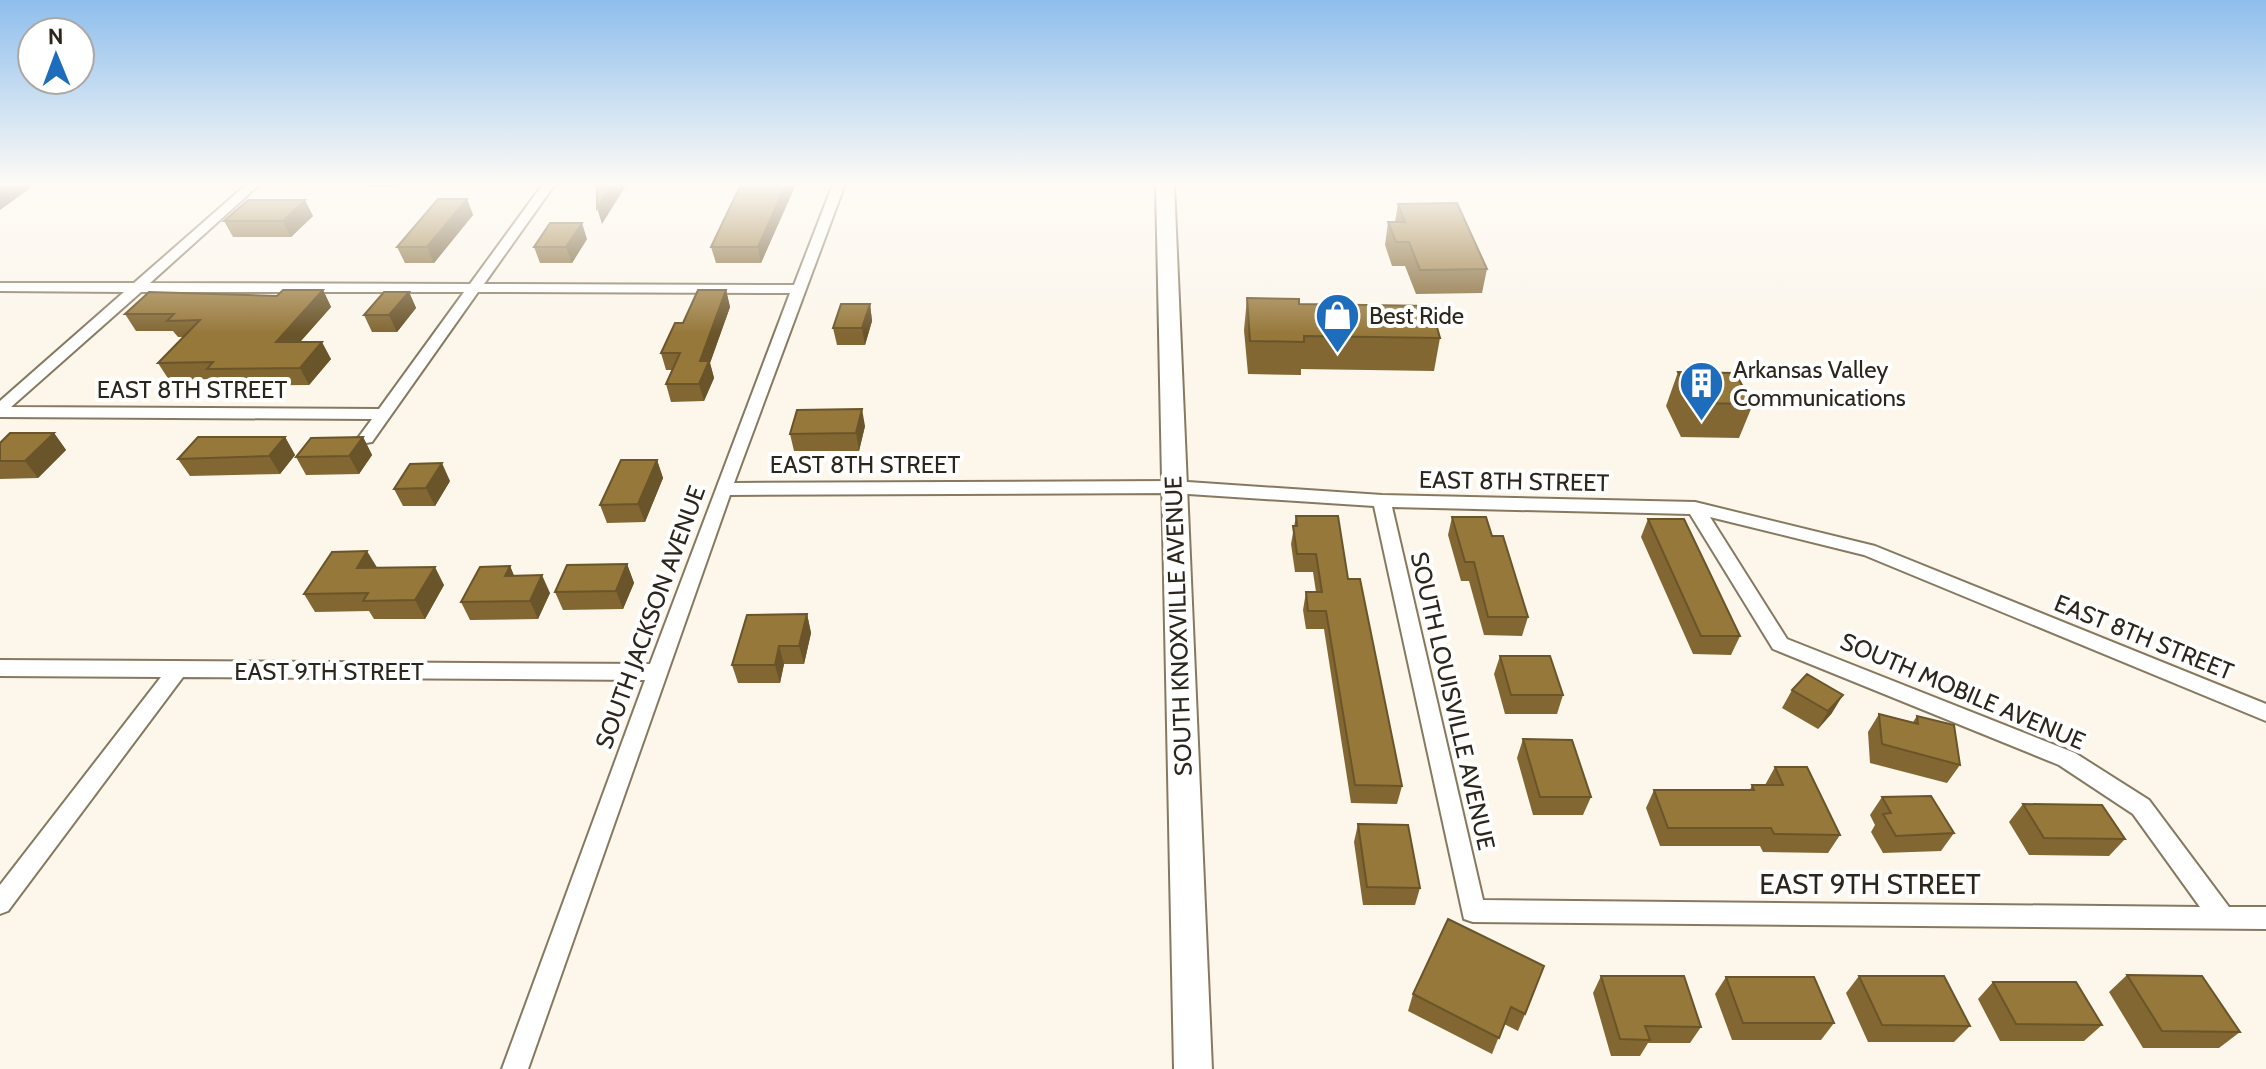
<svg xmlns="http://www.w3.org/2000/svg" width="2266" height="1069" viewBox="0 0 2266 1069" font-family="Cabin,sans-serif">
<rect width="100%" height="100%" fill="#fcf6eb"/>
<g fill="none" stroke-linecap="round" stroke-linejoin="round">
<defs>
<path id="minor" d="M247,184H260L150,283L470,284L543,184H555L484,284L794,285L833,184H845L734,483L1173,481L1382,495L1695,502L1875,546L2266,704V721L1864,555L1710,517L1787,639L2075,753L2149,800L2229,907H2266V929L1473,922L1464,919L1374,506L1173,493L730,495L528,1069H502L645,680L183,677L8,911L0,914V885L161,677L0,676V660L650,664L790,293L478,292L372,442L366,443L358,438L372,419L0,417V401L124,292L0,291V283H134ZM141,292H464L379,409L11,407ZM1392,507L1690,514L1773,649L2059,765L2133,814L2200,907L1483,900Z"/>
<path id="secondary" d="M1156,184H1174L1212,1069H1174Z"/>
</defs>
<use href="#minor" stroke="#877960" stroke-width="4"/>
<use href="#secondary" stroke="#877960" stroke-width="4"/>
<use href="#minor" fill="#fff" fill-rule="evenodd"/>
<use href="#secondary" fill="#fff" fill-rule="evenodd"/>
</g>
<path fill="#826733" d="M368,184H398L395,187H369Z
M741,184H796L761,263H716L711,247Z
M1286,184H1351L1286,186Z
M467,199L473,215L434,263H405L397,247Z
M1398,204L1487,269L1482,293L1416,294L1405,266H1392L1385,245L1388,222H1395Z
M313,216L291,237H233L224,221Z
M587,239L572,263H540L534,247Z
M323,290L331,307L300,342L331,359L309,385L217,386L213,379L169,380L158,363L183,337H178L173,331H136L125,314Z
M726,290L730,307L710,363L714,378L704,401L671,402L666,384L673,370H666L661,353L683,323Z
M409,292L416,308L397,332H372L364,315Z
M1247,298L1299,304L1440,338L1434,371L1301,369V375L1248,374L1244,330Z
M870,304L872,321L865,345H837L833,328Z
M1678,372L1753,404L1739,438L1681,437L1666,406Z
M865,426L859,451H794L790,434Z
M54,433L66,450L38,478L0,479V443Z
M285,437L295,455L280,474L190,476L178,459Z
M363,437L372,455L359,474L306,475L296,457Z
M657,460L663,478L645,522L607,523L600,505Z
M450,481L435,506H403L394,489Z
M1296,516L1348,579L1402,786L1397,804L1351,803L1324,629H1306L1303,610L1306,592H1316L1313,572H1295L1291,544Z
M1452,517L1492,536L1528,617L1522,636L1484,635L1469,581H1461L1448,535Z
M1648,519L1740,636L1731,655L1693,654L1641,537Z
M627,564L634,583L623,609L563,610L555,592Z
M510,566L514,576L550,593L538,619L470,620L461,602Z
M377,568L444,585L425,619H374L369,611L315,612L304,594Z
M807,614L811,633L804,664H784L780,683H738L732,665Z
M1500,656L1563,695L1557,714H1505L1494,674Z
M1792,690L1832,713L1818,729L1782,708Z
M1879,714L1913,722L1917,716L1960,765L1947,783L1870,763L1868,732Z
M1523,739L1591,797L1583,815H1533L1517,758Z
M1775,767L1840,835L1828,853L1763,852L1760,846H1660L1646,808L1654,790H1750L1752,785H1765Z
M1882,797L1954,833L1941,851L1883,853L1871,832L1875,825L1870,815Z
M2023,804L2125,839L2109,856L2029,855L2009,822Z
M1358,824L1420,888L1415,905H1363L1354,842Z
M1448,919L1525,1014L1518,1031L1504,1024L1492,1054L1408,1011L1413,994Z
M2127,975L2240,1032L2219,1048H2143L2109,992Z
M1601,976L1701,1027L1690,1043H1648L1640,1056H1611L1593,993Z
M1859,976L1970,1026L1954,1042H1868L1846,993Z
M1726,977L1834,1023L1821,1040H1732L1715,994Z
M1993,982L2102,1025L2084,1041H2000L1978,999Z"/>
<path fill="#6a5429" d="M5,184H36L0,210V187Z
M613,184H627L602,224L597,208Z
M786,184H796L761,263L758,247Z
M467,199L473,215L434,263L427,247Z
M305,200L313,216L291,237L283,221Z
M582,223L587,239L572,263L566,247Z
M323,290L331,307L285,359L276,342Z
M726,290L730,307L710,363L714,378L704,401L699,384L700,361Z
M409,292L416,308L397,332L389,315Z
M870,304L872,321L865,345L862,328Z
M322,342L331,359L309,385L300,368Z
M862,409L865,426L859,451L856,433Z
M54,433L66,450L38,478L25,461Z
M285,437L295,455L280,474L269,456Z
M363,437L372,455L359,474L349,456Z
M657,460L663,478L645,522L638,504Z
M442,463L450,481L435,506L426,488Z
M367,551L378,569L357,568Z
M627,564L634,583L623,609L616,591Z
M510,566L518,585L505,576Z
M435,567L444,585L425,619L415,600Z
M542,575L550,593L538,619L530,601Z
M807,614L811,633L804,664L799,646Z
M779,646L784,664L780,683L775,665Z
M1843,695L1832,713L1818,729L1828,711Z"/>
<path fill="#97783b" stroke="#6a5429" stroke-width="2" d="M597,184H613L597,208Z
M741,184H786L758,247H711Z
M438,199H467L427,247H397Z
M248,200H305L283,221H224Z
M1457,203L1487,269L1420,270L1409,242H1396L1388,222H1405L1398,204Z
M550,223H582L566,247H534Z
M283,290H323L276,342H322L300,368L207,369L213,362L158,363L200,320L167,321L174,314H125L149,292L277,296Z
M698,290H726L700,361H709L699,384H666L680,353H661L675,323H683Z
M384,292H409L389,315H364Z
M1247,298L1299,299V304L1431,306L1440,338L1304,336V342L1250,341Z
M841,304H870L862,328H833Z
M1678,372L1735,373L1753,404L1694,403Z
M862,409L856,433L790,434L797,410Z
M10,433H54L25,461H0V443Z
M198,437H285L269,456L178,459Z
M363,437L349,456L296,457L311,438Z
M621,460H657L638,504L600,505Z
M442,463L426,488L394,489L410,464Z
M1296,516H1338L1348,579H1360L1402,786L1355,785L1326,611H1308L1306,592H1322L1316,554H1297L1293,526H1297Z
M1452,517H1486L1492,536H1503L1528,617H1488L1474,562H1465Z
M1648,519H1684L1740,636H1701Z
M367,551L357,568L435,567L415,600L363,601L368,593L304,594L332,552Z
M627,564L616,591L555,592L567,565Z
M510,566L505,576L542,575L530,601L461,602L480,567Z
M807,614L799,646H779L775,665H732L747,615Z
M1500,656H1550L1563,695H1511Z
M1807,674L1843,695L1828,711L1792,690Z
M1879,714L1918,724L1917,716L1954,725L1960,765L1882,744Z
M1523,739L1572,740L1591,797H1540Z
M1775,767H1807L1840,835L1774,834L1771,828H1668L1654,790H1754L1752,785H1783Z
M1931,796L1954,833L1896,836L1883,814L1891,813L1882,797Z
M2023,804L2102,805L2125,839L2044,838Z
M1358,824L1408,825L1420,888L1367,887Z
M1448,919L1544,966L1525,1014L1511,1007L1499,1038L1413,994Z
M2127,975L2202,976L2240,1032L2162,1031Z
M1601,976H1684L1701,1027L1645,1026L1650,1040L1620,1039Z
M1859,976H1944L1970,1026L1882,1025Z
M1726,977H1814L1834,1023H1743Z
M1993,982H2076L2102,1025L2016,1024Z"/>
<linearGradient id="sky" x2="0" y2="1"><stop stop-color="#8ebeed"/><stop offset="0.55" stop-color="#fefbf6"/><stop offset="1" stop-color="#fefbf6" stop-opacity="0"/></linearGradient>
<rect width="2266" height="334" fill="url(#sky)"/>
<defs>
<symbol id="shop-pin" viewBox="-11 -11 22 30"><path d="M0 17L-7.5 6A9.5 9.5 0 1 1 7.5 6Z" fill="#1e6dbc" stroke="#fff"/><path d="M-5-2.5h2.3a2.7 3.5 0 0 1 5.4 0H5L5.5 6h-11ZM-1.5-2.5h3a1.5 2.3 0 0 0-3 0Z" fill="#fff"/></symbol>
<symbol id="building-pin" viewBox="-11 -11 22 30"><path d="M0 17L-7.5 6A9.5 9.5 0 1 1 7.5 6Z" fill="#1e6dbc" stroke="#fff"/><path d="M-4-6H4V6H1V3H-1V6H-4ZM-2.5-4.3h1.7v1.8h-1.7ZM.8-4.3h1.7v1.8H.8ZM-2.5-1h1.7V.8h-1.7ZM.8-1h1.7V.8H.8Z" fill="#fff"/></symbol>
</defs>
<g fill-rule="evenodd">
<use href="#shop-pin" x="1312" y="290" width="51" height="69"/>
<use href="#building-pin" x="1676" y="358" width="51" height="69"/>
</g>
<g text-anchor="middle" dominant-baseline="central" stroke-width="8" stroke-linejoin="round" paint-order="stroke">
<g font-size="24" fill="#2c261c" stroke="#fff" text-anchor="start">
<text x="1369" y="315">Best Ride</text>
<text x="1733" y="369">Arkansas Valley<tspan x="1733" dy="28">Communications</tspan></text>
</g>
<g font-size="24" fill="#2c261c" stroke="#fff">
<text x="192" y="389">EAST 8TH STREET</text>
<text x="865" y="464">EAST 8TH STREET</text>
<text transform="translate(1514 481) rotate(1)">EAST 8TH STREET</text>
<text transform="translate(650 617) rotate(-70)">SOUTH JACKSON AVENUE</text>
<text transform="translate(1178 626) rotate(-92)">SOUTH KNOXVILLE AVENUE</text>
<text transform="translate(2144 637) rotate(22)">EAST 8TH STREET</text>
<text x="329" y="671">EAST 9TH STREET</text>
<text transform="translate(1963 691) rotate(23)">SOUTH MOBILE AVENUE</text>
<text transform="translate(1453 701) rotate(77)">SOUTH LOUISVILLE AVENUE</text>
</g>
<g font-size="28" fill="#2c261c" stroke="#fff">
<text x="1870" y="884">EAST 9TH STREET</text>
</g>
</g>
<g transform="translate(56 56) rotate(359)"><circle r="38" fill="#ffffff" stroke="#aba8a4" stroke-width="2"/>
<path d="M0-6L14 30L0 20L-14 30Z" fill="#1e6dbc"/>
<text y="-12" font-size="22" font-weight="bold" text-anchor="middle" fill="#2c261c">N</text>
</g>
</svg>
